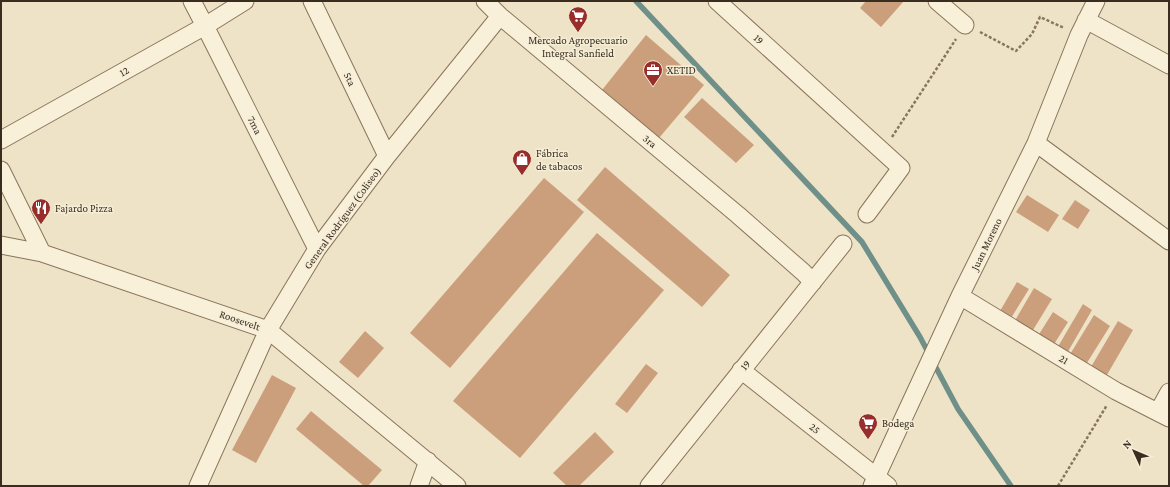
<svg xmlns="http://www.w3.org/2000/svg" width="1170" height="487" viewBox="0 0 1170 487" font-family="'Crimson Pro',serif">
<rect width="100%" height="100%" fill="#eee3c6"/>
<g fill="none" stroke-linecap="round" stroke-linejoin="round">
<path stroke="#6e9089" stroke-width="5.5" d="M636,1L862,242L920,337L929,354
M933,362L958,409L1011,486"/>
</g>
<path fill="#cc9f7c" d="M866,1H904L881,27L860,8Z
M646,35L704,85L659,138L602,90Z
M702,98L754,145L736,163L684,117Z
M605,167L730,275L702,307L577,200Z
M544,178L584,212L450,368L410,333Z
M1027,195L1059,215L1048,232L1016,212Z
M1075,200L1090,210L1078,229L1062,219Z
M597,233L664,290L520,458L453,401Z
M1017,282L1029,289L1008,323L997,316Z
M1034,288L1052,299L1030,335L1013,324Z
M1083,304L1092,310L1066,355L1056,350Z
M1053,312L1068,322L1051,349L1036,339Z
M1094,315L1110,326L1085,366L1069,356Z
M1118,321L1133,330L1104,380L1088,372Z
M365,331L384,348L358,378L339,362Z
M646,364L658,373L627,413L615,404Z
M272,375L296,388L256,463L232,450Z
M311,411L382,470L368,486H364L296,429Z
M595,432L614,452L579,486H567L553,473Z"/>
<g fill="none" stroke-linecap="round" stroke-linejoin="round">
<defs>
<path id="minor" d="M192,1L205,26L317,249
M312,1L387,156
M485,1L500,16L738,215L803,272L813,282
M717,1L901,168L867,214
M937,1L965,25
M1086,20L1169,65
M1,140L205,26L245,1
M1036,143L1169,241
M1,170L42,253
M1,245L42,253L268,330L457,486
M960,296L1116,391L1169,418
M741,370L888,486
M1158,412L1169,392
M198,486L268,330L317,249L387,156L500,16
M419,486L428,461
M649,486L843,244
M872,486L960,296L1036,143L1079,35L1096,1"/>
</defs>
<use href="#minor" stroke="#89755c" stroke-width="19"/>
<path stroke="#89755c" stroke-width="2.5" stroke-dasharray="3 2" stroke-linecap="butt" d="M980,32L1016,51L1032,34L1040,17L1064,28
M892,137L956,39
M1058,486L1107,405"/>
<use href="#minor" stroke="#f9f0da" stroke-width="17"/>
</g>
<defs>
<symbol id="supermarket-pin" viewBox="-11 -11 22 30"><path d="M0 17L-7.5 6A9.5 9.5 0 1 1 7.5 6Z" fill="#982e2c" stroke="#f5edd6"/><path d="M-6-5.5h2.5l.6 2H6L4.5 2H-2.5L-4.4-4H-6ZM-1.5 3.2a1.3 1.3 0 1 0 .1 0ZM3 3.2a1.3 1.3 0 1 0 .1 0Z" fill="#fff"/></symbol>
<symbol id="office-pin" viewBox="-11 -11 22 30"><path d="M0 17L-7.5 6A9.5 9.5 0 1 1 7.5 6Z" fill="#982e2c" stroke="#f5edd6"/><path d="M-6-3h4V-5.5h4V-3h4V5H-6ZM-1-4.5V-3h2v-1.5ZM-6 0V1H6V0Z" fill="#fff"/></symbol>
<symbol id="shop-pin" viewBox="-11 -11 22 30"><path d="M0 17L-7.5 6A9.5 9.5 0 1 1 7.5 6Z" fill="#982e2c" stroke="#f5edd6"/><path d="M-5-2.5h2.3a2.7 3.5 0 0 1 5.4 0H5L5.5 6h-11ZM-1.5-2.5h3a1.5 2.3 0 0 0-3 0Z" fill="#fff"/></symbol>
<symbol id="restaurant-pin" viewBox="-11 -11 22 30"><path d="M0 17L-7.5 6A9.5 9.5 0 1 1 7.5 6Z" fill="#982e2c" stroke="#f5edd6"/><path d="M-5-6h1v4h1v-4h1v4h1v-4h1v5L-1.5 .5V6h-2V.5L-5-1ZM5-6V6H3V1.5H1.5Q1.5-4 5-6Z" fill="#fff"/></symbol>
</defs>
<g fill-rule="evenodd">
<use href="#supermarket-pin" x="567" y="5" width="22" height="30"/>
<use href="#office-pin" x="642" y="59" width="22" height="30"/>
<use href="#shop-pin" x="511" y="148" width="22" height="30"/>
<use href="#restaurant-pin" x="30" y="197" width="22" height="30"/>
<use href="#supermarket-pin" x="857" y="412" width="22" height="30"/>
</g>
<g text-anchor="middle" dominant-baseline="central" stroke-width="3" stroke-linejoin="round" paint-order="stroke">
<g font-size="11" fill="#3a2d1f" stroke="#f5edd6">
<text transform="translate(759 39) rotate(42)">19</text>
<text transform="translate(124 71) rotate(-29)">12</text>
<text transform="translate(350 79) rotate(64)">5ta</text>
<text transform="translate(255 125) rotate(63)">7ma</text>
<text transform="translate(650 141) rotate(40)">3ra</text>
<text transform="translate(342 218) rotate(-54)">General Rodríguez (Coliseo)</text>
<text transform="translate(986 244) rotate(-64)">Juan Moreno</text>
<text transform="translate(240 320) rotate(19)">Roosevelt</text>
<text transform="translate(1064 359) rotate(31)">21</text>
<text transform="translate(745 365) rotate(-51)">19</text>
<text transform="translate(815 428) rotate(38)">25</text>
</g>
<g font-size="11" fill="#3a2d1f" stroke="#f5edd6" text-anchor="start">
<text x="578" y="40" text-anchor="middle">Mercado Agropecuario<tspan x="578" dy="13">Integral Sanfield</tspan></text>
<text x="667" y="70">XETID</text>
<text x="536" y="153">Fábrica<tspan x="536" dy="13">de tabacos</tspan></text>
<text x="55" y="208">Fajardo Pizza</text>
<text x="882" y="423">Bodega</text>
</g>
</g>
<rect width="1170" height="487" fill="none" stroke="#3a2d1f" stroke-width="4"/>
<g transform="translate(1134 451) rotate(314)" stroke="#f5edd6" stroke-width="3" paint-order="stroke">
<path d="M0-3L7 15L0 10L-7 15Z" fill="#3a2d1f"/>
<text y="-6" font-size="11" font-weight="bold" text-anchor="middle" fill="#3a2d1f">N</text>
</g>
</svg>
